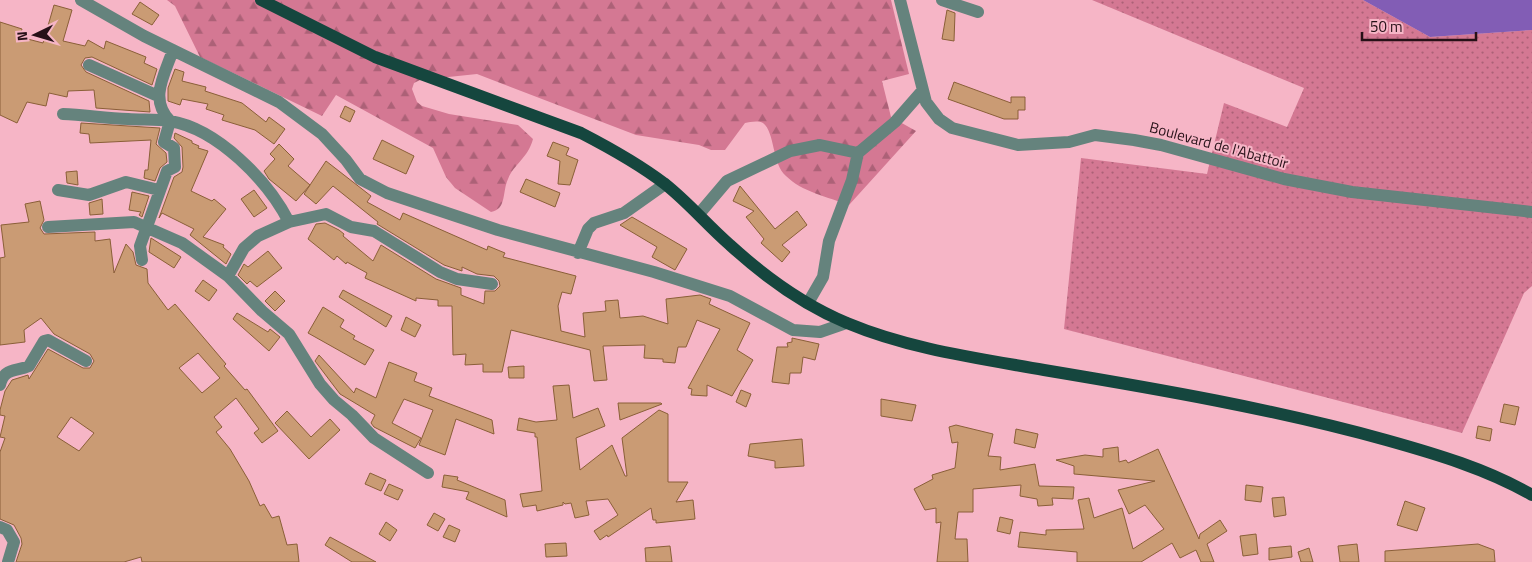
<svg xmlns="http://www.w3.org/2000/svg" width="1532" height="562" viewBox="0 0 1532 562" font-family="'Titillium Web',sans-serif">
<defs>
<pattern id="grass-dots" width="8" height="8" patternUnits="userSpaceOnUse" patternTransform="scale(1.25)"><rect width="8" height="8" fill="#d47893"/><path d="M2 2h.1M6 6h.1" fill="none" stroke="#ac6177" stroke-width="1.8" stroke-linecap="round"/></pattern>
<pattern id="forest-firs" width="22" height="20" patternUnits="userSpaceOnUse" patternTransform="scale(1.25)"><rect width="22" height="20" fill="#d47893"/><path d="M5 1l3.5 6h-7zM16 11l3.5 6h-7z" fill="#ac6177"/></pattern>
</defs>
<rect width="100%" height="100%" fill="#f6b5c6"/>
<path fill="url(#grass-dots)" d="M1092,0H1363L1430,37L1532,30V286L1524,293L1462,433L1064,329L1081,158L1207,174L1224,103L1287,127L1304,88Z"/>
<path fill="url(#forest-firs)" d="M167,0H891L909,74L882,81L891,117L916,131L849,205C828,197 802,192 786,176C772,164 775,132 763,123C758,120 750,122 745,123L725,150H711L699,145L636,135L477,74L420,80L414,83L412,89L417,102L422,106L449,114L518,125L533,139C528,158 514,164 508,179C502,192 507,209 491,212L455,188L446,177L433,148L336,95L322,116L200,57L175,6Z"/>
<path fill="#825db5" d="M1363,0H1532V30L1430,37Z"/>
<path fill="#ca9b74" stroke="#8a5f38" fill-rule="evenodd" d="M140,2L159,15L152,25L132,14Z
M54,5L72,10L63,41L85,46L88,40L104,49L106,41L146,57L144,63L157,69L152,85L92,57L85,58L81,65L86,72L149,101L150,112L96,108L94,90L68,91L67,97L49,93L46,106L27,102L17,123L0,115V22L22,29L20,37L43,43Z
M947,10L955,13L954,41L942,39Z
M175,69L184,72L182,81L206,87L205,91L242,103L266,122L269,117L285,129L274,144L255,130L222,120L224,115L206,109L208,104L182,99L180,105L168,101V88Z
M954,82L1011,103V97H1025V110H1018V119H1004L948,99Z
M345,106L355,111L350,122L340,117Z
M81,123L160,128L156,144L166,153L167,162L160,168L155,181L144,178L145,170H148L151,140L90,143L89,134L80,133Z
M175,133L192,141V143L199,146L198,148L208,151L191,191L212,201L214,199L226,209L203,237L224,245L223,247L231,254L226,264L190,235L194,229L162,213L159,218L174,177L182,172L183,167L182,147L174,138Z
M382,140L414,156L406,174L373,159Z
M553,142L569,148L566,155L578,160L570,185L558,184L560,161L547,156Z
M279,144L294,159L288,166L310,185L296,201L269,179L264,171L275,159L270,154Z
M326,161L371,196L367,202L400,220L403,213L487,250L488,246L505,253L503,257L576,276L571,294L562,292L558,306L561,331L585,337L583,313L606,311L605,301L618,300L620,318L643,316L668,324L666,299L700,295L711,299L709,304L750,323L737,350L753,360L732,396L707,385V396L691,395L692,389L688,388L720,329L697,320L686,347H678L675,363L663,362V359L644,358L645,345L603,346L607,380L594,381L590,350L511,330L502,372H483V364L465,365L466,354L453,355L452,306H438V300L416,298V301L365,278L367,273L347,262L346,264L337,256L334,260L308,239L316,224L325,223L339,230L344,234L343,236L373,261L381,245L436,279L461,288V295L484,304L485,291H495L500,286L499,281L494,276L477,274L462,267V271L444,265L377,224L378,222L333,186L316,204L304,194Z
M77,171L78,185L67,183L66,172Z
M526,179L560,193L555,207L520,192Z
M740,186L775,229L797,211L807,225L782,245L790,252L782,262L761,243L764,239L746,217L754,211L733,201Z
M254,190L267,208L254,217L241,199Z
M132,192L149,196L142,217L139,215L141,212L129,210Z
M102,199L103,214L90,215L89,203Z
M40,201L44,220L40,228L44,234L95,232V241L110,239L114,273L126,244L133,252L136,265L147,269L148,283L168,310L175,304L226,364L224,366L245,390L247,389L278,431L262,443L254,433L259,429L236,398L214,417L222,427L216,432L230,449L249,481L260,506L264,504L272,518L279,516L287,545L297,544L299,562H142L141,557L124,562H16L22,544L21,538L14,525L0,519V452L5,438L0,437L5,416L0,415V410L5,391L12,380L28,375L29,379L48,349L83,368H90L94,361L90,354L54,334L41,318L24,330L25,342L0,345V258L5,257L1,225L29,222L25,204ZM198,353L220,378L202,393L179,368ZM71,417L94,433L79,451L57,437Z
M632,217L687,249L675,270L652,257L657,247L620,225Z
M151,238L181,257L174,268L149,252Z
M268,251L282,268L257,287L250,281L247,284L238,275L244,264L248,267Z
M203,280L217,290L209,301L195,291Z
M343,290L392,316L386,327L339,297Z
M275,291L285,301L275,311L265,301Z
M323,307L344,320L340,327L355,336L353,339L374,350L365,365L308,333Z
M237,313L268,332L270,329L280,337L269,351L233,319Z
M406,317L421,325L415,337L401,330Z
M792,338L819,344L815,360L803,357L801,373H790L789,384L772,382L777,347H788L787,343L792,342Z
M319,355L354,393L356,388L376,398L389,362L417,373L414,381L432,388L429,396L492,420L494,434L456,419L445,455L419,445L433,410L404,399L392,423L421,438L415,448L374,427L371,423L375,415L340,394L315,361Z
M524,366V378H509L508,367Z
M569,385L573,418L598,408L605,426L576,438L580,470L612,445L625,476H627L622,438L659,410L668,414V482H688L676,502L693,500L695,519L656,523V520H653L651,508L608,537L607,535L600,540L594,531L618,515L608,499L586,501L589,515L575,518L571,503L565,504L563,502V505L537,511L536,505L523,507L520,494L542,491L537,437H535V433L517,430L519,418L536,422L557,420L553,386Z
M741,390L751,394L746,407L736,402Z
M881,399L916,405L912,421L881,416Z
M618,403H661L662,404L620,420Z
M1504,404L1519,407L1515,425L1500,422Z
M287,411L311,437L330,419L340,430L309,459L275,423Z
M956,425L993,434L988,456L1001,457L1000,470L1035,464L1039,486L1074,487L1073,499L1052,498L1053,505L1038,506L1037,499L1020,496L1021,485L973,489V512H958L955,539H967L968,562H937L941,522L936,523V508L925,510L914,489L933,479L932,475L955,468L958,442L952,443L949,427Z
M1478,426L1492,429L1490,441L1476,438Z
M1016,429L1038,434L1035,448L1014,443Z
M802,439L804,466L775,468V461L748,456L750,444Z
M1118,447L1119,462L1126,460L1128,463L1158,449L1199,539L1200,534L1220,520L1227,531L1207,544L1214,562H1201L1196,550L1180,558L1172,543L1141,562H1077V552L1018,547L1020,532L1046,535V530L1084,529L1078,500L1089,498L1094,518L1122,508L1133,549L1164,529L1145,505L1129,514L1118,490L1155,481L1074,474V466L1056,460L1085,455L1103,457V449Z
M370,473L386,480L381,491L365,484Z
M444,475L458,477L457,480L505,500L507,517L466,499L469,492L442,487Z
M389,484L403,490L398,500L384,494Z
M1246,485L1263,487L1261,502L1245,500Z
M1284,497L1286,515L1274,517L1272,498Z
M1405,501L1425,508L1417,531L1397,525Z
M434,513L445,519L438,531L427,525Z
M1000,517L1013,520L1010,534L997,531Z
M386,522L397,530L390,541L379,534Z
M449,525L460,530L455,542L443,537Z
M1256,534L1258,554L1243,556L1240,536Z
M330,537L376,562H352L325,545Z
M566,543L567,556L546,557L545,544Z
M1357,544L1359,562H1340L1338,546Z
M1478,544L1494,550L1495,562H1385V551Z
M670,546L672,562H646L645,548Z
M1291,546L1292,557L1269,560V548Z
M1309,548L1313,562H1301L1298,552Z"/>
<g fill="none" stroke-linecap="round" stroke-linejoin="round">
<path stroke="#65837d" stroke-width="12" d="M81,0L144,36L279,102L322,134L346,160L360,179L387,193L498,230L654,272L730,296L793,330L820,332L846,323
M900,0L926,102L939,119L952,128L1018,145L1069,142L1095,135L1134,140L1161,145L1284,179L1352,192L1532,212
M942,0L978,12
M89,65L158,96
M63,114C84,115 106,118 128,119C141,120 156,119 170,121C218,129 268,181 289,222
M58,190L89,195L126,182L159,190
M699,214L727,181L790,151L820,145L858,153
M48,227L134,222L182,243L228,276L262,311L289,334L320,384L334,400L352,415L374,438L428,473
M578,253L588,229L594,223L624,213L665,184
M142,260L140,246L167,171L175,167L174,148L164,142L170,121C149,99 164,76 173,50
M228,276L244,248L258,236L289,222L326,214L351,227L374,231L440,272L457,279L492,284
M808,303L823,277L829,241L852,180L858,153L895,122L923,90
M0,385C4,368 15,372 29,366L44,341L48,340L86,361
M0,527L7,530L14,542L8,562"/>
<path stroke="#15463e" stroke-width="12" d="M261,0L375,57L581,133C610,148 639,164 665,184C689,203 707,225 730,245C764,276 804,305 847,323C909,349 977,358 1044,370C1158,389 1274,409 1386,440C1436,454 1487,469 1532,495"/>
</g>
<g text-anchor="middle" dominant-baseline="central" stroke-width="4" stroke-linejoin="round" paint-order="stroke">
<g font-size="15" fill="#261017" stroke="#f6b5c6">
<text transform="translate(1219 145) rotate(15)">Boulevard de l'Abattoir</text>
</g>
</g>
<g transform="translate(35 35) rotate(265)" stroke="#f6b5c6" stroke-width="4" paint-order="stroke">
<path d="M0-4L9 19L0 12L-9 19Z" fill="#261017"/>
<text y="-8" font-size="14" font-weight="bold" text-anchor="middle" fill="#261017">N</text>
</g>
<path d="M1362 32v8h114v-8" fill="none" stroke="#261017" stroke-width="2.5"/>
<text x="1370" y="32" font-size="15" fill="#261017" stroke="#f6b5c6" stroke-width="4" paint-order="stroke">50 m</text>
</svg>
